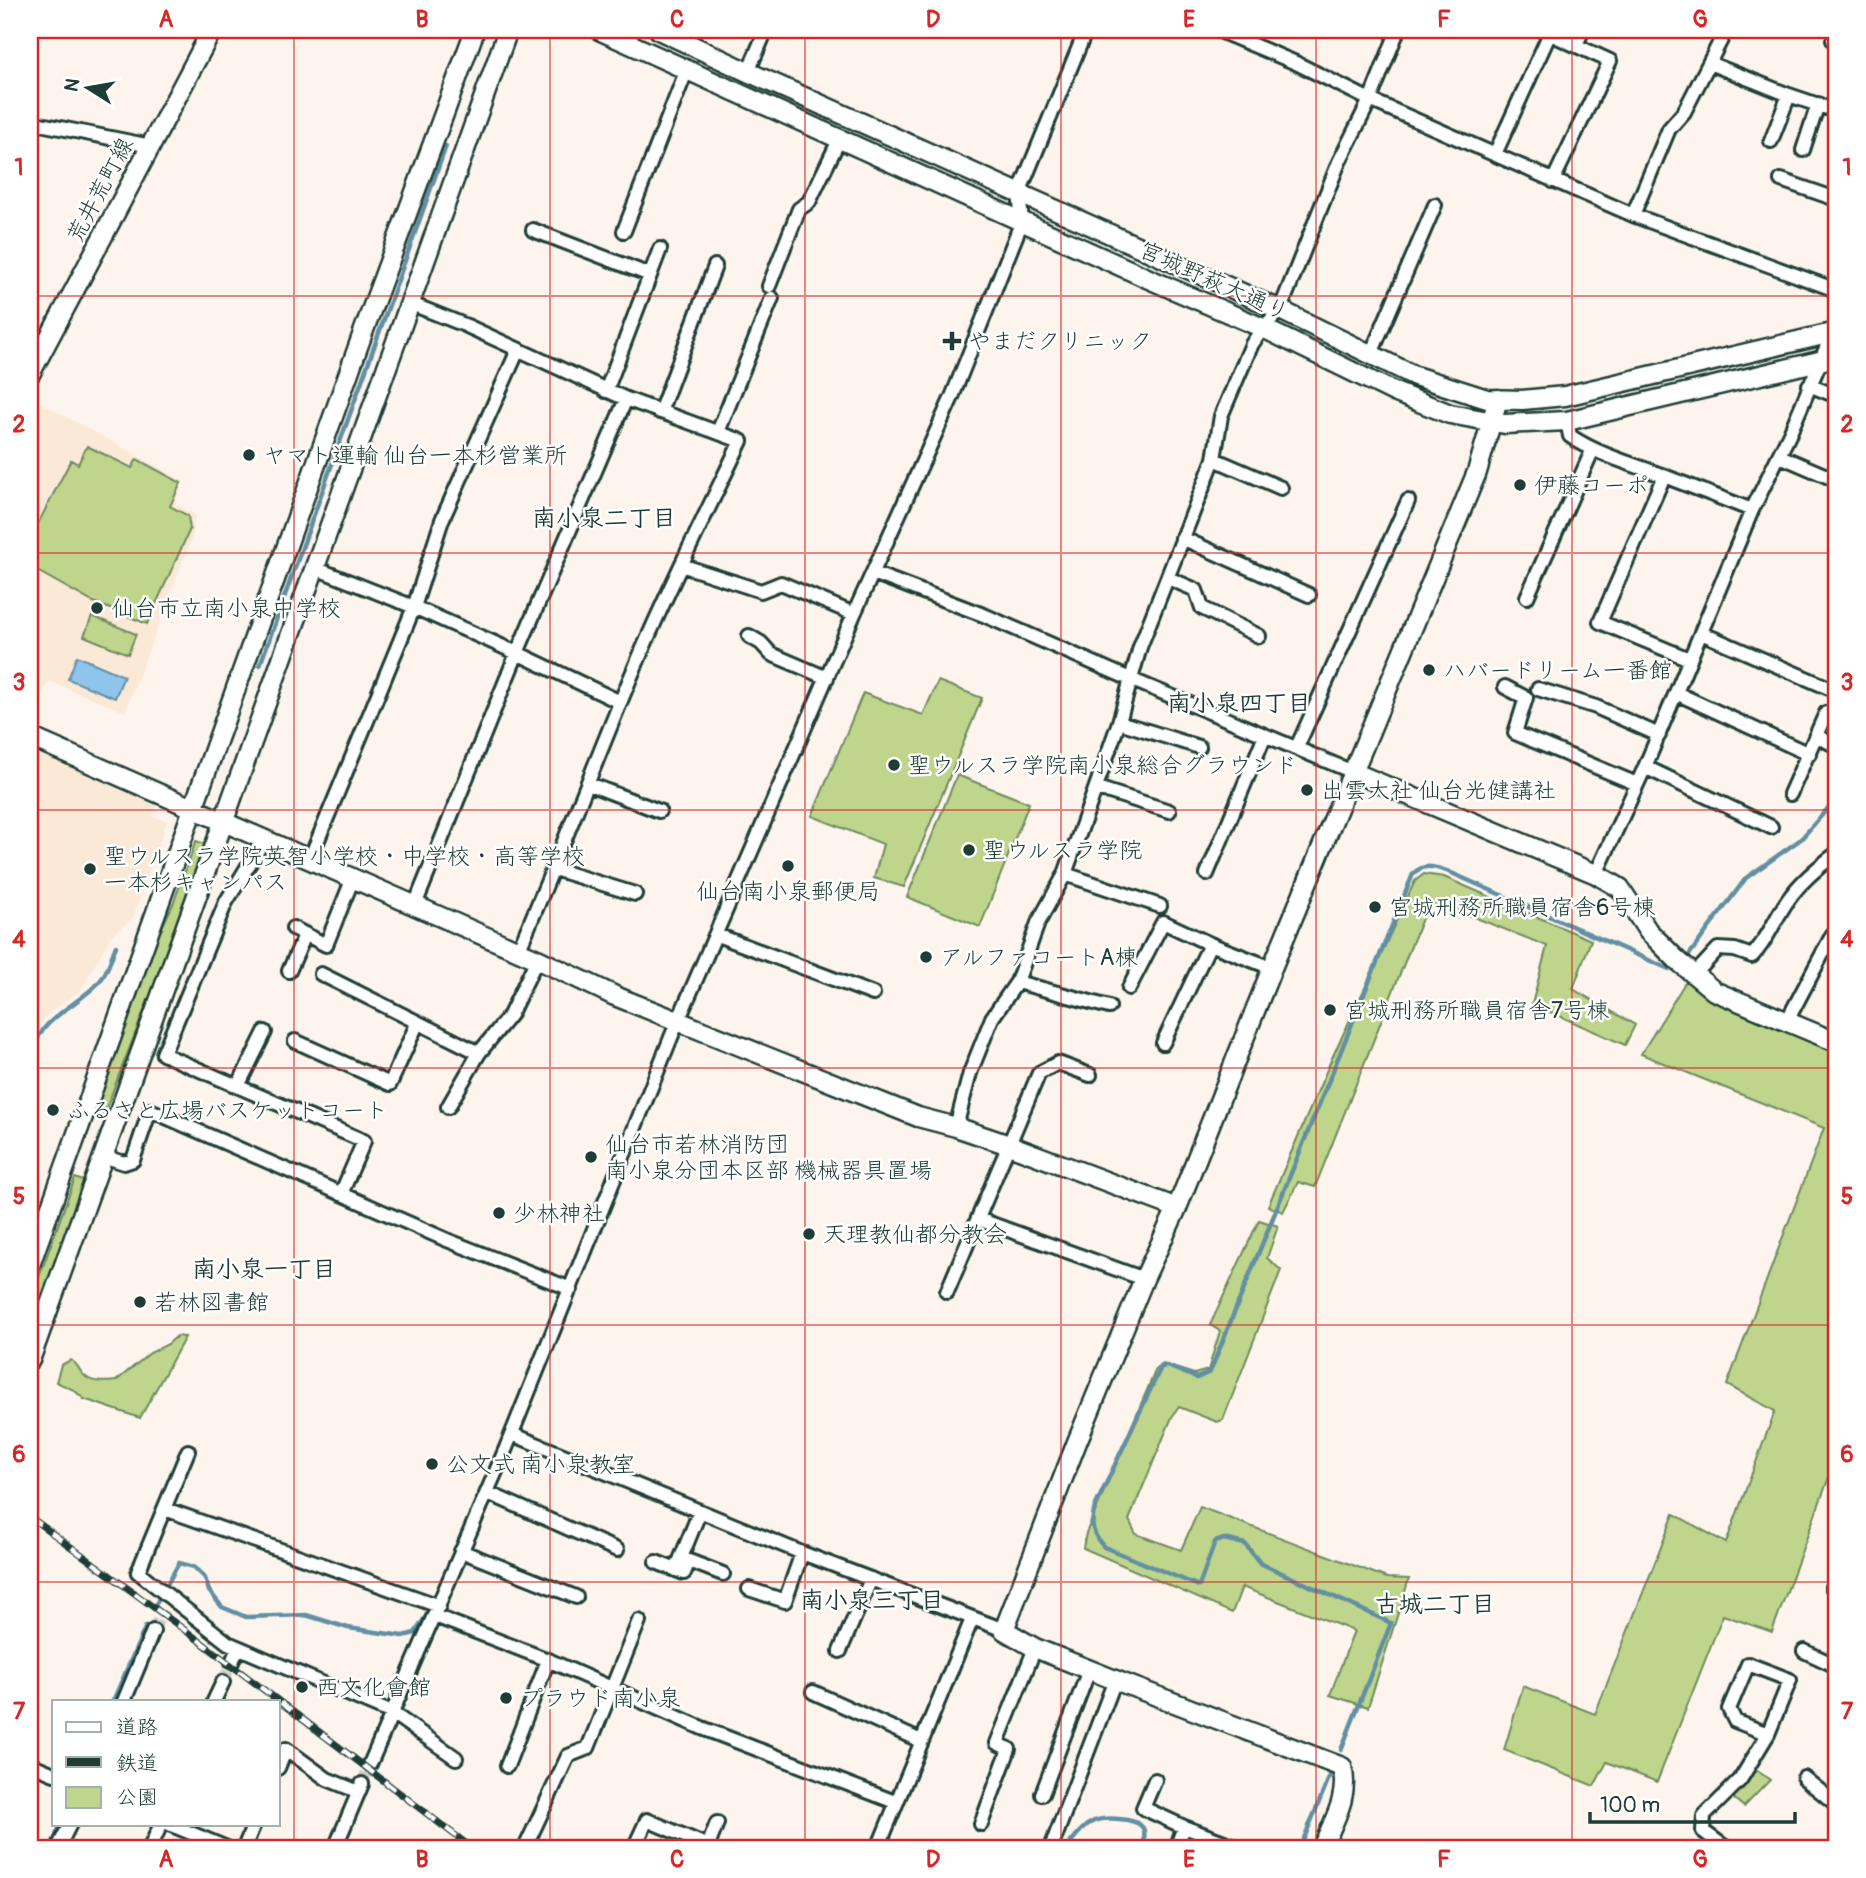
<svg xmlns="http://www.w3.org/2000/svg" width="1866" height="1878" viewBox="0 0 1866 1878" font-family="Pangolin,'Klee One',sans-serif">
<rect width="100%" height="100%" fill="#fdf5ed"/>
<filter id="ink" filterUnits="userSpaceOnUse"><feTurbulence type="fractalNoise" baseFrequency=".0143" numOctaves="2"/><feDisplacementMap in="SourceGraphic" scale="14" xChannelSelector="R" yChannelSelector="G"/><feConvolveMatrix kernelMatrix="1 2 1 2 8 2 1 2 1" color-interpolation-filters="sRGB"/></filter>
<g filter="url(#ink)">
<path fill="#fbe9d7" d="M32,398L184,481L175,504L195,515L193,535L125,712L49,681L30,719V402Z
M30,748L159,801L153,816L167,821L133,918L110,937L82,989L47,1015L30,1040Z"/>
<path fill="#bed58b" stroke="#6e8960" stroke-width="2" d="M87,446L132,468L137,459L181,483L170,506L188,516L190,529L147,624L91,601L30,567V539L71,460L78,464Z
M92,616L136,634L128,654L84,636Z
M938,681L982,698L904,887L874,878L883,844L812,816L863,693L923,715Z
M957,775L1029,803L980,927L907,897Z
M196,841L208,845C175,936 137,1026 103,1117L91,1113L146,962L173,904Z
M1424,874L1444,877L1591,940L1573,989L1635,1025L1625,1045L1532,1004L1547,946L1438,903L1425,911L1315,1187L1298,1182L1283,1212L1268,1206L1332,1058L1415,881Z
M1686,981L1836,1049V1458L1772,1632L1723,1615L1657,1782L1607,1762L1594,1786L1504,1750L1523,1686L1595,1714L1674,1514L1726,1543L1775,1411L1727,1385L1824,1128L1641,1054Z
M75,1178L86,1182L30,1337V1302Z
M1259,1220L1278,1226L1267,1258L1281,1270L1223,1420L1217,1422L1179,1407L1172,1417L1129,1520L1136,1534L1181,1550L1200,1507L1387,1578L1409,1579L1368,1707L1330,1695L1354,1631L1242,1587L1232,1613L1083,1548L1086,1533L1156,1369L1163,1364L1194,1374L1208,1370L1220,1331L1210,1325Z
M177,1336L185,1337L140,1418L84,1399L74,1390L56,1382L61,1365L71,1360C78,1364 77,1367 82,1373C90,1384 105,1382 116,1381L150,1353L168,1344Z
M1756,1770L1770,1780L1744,1807L1733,1798Z"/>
<path fill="#8fc5ed" stroke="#628fa3" stroke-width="2" d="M77,656L124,676L115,698L68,679Z"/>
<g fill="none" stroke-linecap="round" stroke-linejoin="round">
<path stroke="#628fa3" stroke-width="4.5" d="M260,665L446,146
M1689,955L1746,878L1801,839L1836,799
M30,1096L37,1081C36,1075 33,1071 33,1065C29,1020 77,1008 100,981C108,972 111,957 116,946
M156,1604L179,1563L194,1567L205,1578L209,1591L222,1607L246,1617L306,1615L348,1628L403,1636L415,1633L428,1613
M113,1701L146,1626
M1341,1750L1391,1623L1260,1563L1245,1544L1224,1539L1215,1542L1199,1586L1104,1547C1092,1534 1090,1524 1095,1507L1161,1367L1167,1366L1197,1378L1210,1372L1413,874C1424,863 1434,867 1447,871L1669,969
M51,1848L61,1824
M1066,1848C1074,1839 1082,1826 1094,1821C1105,1817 1141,1817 1144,1831C1145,1836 1144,1843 1144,1848
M1300,1848L1331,1773"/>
<path stroke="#d1d0c8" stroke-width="12" stroke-dasharray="12 6" stroke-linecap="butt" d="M153,1631L163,1610
M223,1682L232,1662
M362,1784L370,1764"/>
<defs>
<path id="street" d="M1217,30L1296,63L1370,100L1633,215L1836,290
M1542,30L1610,61L1553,181
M1833,40L1836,41
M1576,44L1583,30
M1709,63L1789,95L1836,111
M748,72L766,30
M30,122L151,146
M1771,141L1789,95
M1803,150L1818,104
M1495,154L1550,33
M1781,180L1836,199
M1633,215L1669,129L1684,112L1726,30
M533,230L650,275
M624,231L687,69
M769,286L799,209L809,202L840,138
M409,303L467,326L626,399L741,441C699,528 656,614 620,703C586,786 554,869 518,951
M1371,354L1435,205
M1809,385L1836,396
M606,391L660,249
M660,412L715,266
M1567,421L1570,436C1598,455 1633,464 1664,476
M718,432L772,298
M1780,456L1836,480
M1214,459L1281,488
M1182,538L1309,595
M681,565L761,591L781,583L854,614
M315,568L414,607L517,653L415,905
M873,573L986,616L1130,679L1353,772
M1168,578L1196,590L1202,608L1259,636
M1527,597L1593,449
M1701,633L1836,691
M749,636L761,643L771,654L827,678
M1689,659L1600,622L1664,476L1752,510
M1505,687L1526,698L1515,733L1637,784
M1538,689L1596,707L1659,735
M1676,693L1809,754
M620,702L517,653L626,399
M1119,722L1199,747
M1817,736L1836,746
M1297,747L1408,501
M1645,767L1771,827
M589,784L659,811
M1097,788L1169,811
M1790,794L1826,713
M264,840L226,902L163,1054L364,1141L341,1194
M310,859L414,607L442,520L518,350
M554,869L635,894
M1065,874L1160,906
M1207,874L1265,735
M1596,874L1645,767L1752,510L1790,433L1834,329
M293,928L326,945L353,878
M717,935L873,994
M289,971L305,935
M321,974L479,1053
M1694,975L1718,949L1735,950L1752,956C1768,940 1775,918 1788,900C1801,881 1818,867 1836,854
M1017,982L1109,1007
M1129,988L1163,922L1210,944L1272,968
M1787,1021L1836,928
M295,1041L390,1084L417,1024
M1163,1043L1210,944
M238,1086L265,1032
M448,1107L479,1053L510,1015L537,959
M956,1127L970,1073L992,1018L1017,982L1038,923L1065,874L1119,722L1140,647L1214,459L1221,416L1252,344L1263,328L1280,310L1339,162L1370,100L1398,30
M103,1156L124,1163L133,1160L150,1110L447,1240L571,1289
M978,1219L1144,1279
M947,1292L1039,1073L1058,1063L1090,1075
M512,1434L802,1553L1004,1630
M188,1451L138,1572L228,1643L392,1713L456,1758
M488,1493L617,1550
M165,1509L439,1606
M461,1551L576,1597
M656,1562L684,1573L689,1561L723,1574
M676,1570L700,1511
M1832,1587L1836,1589
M749,1589L785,1601L802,1553
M435,1616L548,1660L702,1728L895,1802
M840,1651L871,1579
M1804,1651L1836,1666
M232,1662L238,1648
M813,1692L921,1741
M124,1701L153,1631
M214,1701L223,1682
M30,1764L54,1774
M370,1764L506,1448L672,1035L854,614L952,397L1022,221L1019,193L1086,30
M507,1766L548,1660
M278,1768L286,1749L327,1779L359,1792
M1804,1778L1836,1804
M1155,1780L1143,1808L1184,1827
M1042,1794L1089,1670
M169,1824L227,1848
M981,1824L1009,1749L997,1743L1035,1648
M58,1848L70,1824
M150,1848L161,1824
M244,1848L254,1824
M335,1848L362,1784
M525,1848L568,1756L588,1748L639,1621
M634,1848L647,1820L708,1846L717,1823
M878,1848L972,1619
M1051,1848L1115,1680
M1176,1848L1184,1827L1240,1848
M1726,1848L1703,1831L1704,1816L1740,1780L1768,1734L1790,1680L1748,1664L1729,1709L1735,1721L1768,1734"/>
<path id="secondary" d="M599,30L1149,279L1263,328L1394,392L1450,414L1505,424L1567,421L1836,357
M659,30L748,72L1280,310L1415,376L1487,399L1522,400L1565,396L1836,332
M30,374L212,30
M30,737L537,959L615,996L918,1117L956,1127L1009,1145L1177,1208
M1353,772L1596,874L1620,888L1648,931L1678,961L1714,991L1836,1042
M30,1265L364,330L475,30
M30,1360L508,30
M1322,1848C1333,1822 1350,1796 1342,1767L1115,1680L1035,1648L1004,1630L1077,1442L1144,1279L1177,1208L1272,968L1477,472L1498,399"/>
</defs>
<use href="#street" stroke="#1f3d34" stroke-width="18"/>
<use href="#secondary" stroke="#1f3d34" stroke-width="23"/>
<use href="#street" stroke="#fff" stroke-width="12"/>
<use href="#secondary" stroke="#fff" stroke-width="18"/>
<defs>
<path id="rail" d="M30,1517L197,1639L472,1848"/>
</defs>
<use href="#rail" stroke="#1f3d34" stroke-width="7"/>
<use href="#rail" stroke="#fff" stroke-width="4.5" stroke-dasharray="13" stroke-linecap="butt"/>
</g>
</g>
<path fill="none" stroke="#d62828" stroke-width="2" stroke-opacity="0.55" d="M294,30V1848M550,30V1848M805,30V1848M1061,30V1848M1316,30V1848M1572,30V1848M30,296H1836M30,553H1836M30,810H1836M30,1068H1836M30,1325H1836M30,1582H1836"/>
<g fill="#1f3d34" stroke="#fff" stroke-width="2.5">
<path d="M948.5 330.5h7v7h7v7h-7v7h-7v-7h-7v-7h7z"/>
<circle cx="249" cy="455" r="7"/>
<circle cx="1520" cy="485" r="7"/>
<circle cx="97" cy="608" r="7"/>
<circle cx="1429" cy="670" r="7"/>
<circle cx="894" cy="765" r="7"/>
<circle cx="1307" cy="790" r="7"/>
<circle cx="969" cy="850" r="7"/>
<circle cx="788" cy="866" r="7"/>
<circle cx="90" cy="869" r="7"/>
<circle cx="1375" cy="907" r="7"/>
<circle cx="926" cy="957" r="7"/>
<circle cx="1330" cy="1010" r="7"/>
<circle cx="53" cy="1110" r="7"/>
<circle cx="591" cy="1157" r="7"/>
<circle cx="499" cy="1213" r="7"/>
<circle cx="809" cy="1234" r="7"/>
<circle cx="140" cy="1302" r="7"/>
<circle cx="432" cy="1464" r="7"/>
<circle cx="302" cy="1687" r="7"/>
<circle cx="506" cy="1698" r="7"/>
</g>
<g text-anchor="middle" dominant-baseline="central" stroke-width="5" stroke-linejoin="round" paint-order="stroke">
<g font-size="23" fill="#1f3d34" stroke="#fff">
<text transform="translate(100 190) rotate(-62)">荒井荒町線</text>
<text transform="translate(1214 281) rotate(24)">宮城野萩大通り</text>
</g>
<g font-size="23" fill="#1f3d34" stroke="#fff" text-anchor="start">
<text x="968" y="341">やまだクリニック</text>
<text x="263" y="455">ヤマト運輸 仙台一本杉営業所</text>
<text x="1534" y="485">伊藤コーポ</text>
<text x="111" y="608">仙台市立南小泉中学校</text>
<text x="1443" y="670">ハバードリーム一番館</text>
<text x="908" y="765">聖ウルスラ学院南小泉総合グラウンド</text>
<text x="1321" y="790">出雲大社 仙台光健講社</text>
<text x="983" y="850">聖ウルスラ学院</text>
<text x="104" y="856">聖ウルスラ学院英智小学校・中学校・高等学校<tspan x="104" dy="26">一本杉キャンパス</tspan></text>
<text x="788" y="891" text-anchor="middle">仙台南小泉郵便局</text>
<text x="1389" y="907">宮城刑務所職員宿舎6号棟</text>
<text x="940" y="957">アルファコートA棟</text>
<text x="1344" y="1010">宮城刑務所職員宿舎7号棟</text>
<text x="67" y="1110">ふるさと広場バスケットコート</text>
<text x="605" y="1144">仙台市若林消防団<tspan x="605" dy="26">南小泉分団本区部 機械器具置場</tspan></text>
<text x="513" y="1213">少林神社</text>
<text x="823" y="1234">天理教仙都分教会</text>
<text x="154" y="1302">若林図書館</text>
<text x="446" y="1464">公文式 南小泉教室</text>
<text x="316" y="1687">西文化會館</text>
<text x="520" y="1698">プラウド南小泉</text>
</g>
<g font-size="24" font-weight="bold" fill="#1f3d34" stroke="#fff">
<text x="604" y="518">南小泉二丁目</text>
<text x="1239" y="703">南小泉四丁目</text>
<text x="264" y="1269">南小泉一丁目</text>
<text x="872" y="1600">南小泉三丁目</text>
<text x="1435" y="1604">古城二丁目</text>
</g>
</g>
<rect width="1866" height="1878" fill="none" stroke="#fff" stroke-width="77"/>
<rect x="52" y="1700" width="228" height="126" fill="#ffffff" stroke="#a5b1ae" stroke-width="2"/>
<rect x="66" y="1722" width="35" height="10" fill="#ffffff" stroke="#a5b1ae" stroke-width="2"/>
<text x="116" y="1734" font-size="21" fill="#1f3d34">道路</text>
<rect x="66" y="1757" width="35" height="10" fill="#1f3d34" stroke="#a5b1ae" stroke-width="2"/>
<text x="116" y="1770" font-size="21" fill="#1f3d34">鉄道</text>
<rect x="66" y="1787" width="35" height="21" fill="#bed58b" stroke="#a5b1ae" stroke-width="2"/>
<text x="116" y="1804" font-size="21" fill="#1f3d34">公園</text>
<g transform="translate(88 88) rotate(281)" stroke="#ffffff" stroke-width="5" paint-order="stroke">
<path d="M0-5L12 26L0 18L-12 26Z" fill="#1f3d34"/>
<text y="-10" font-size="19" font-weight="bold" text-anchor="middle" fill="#1f3d34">N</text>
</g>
<path d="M1590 1812v10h205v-10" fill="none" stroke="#1f3d34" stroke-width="3.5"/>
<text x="1600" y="1812" font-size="21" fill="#1f3d34" stroke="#ffffff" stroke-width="5" paint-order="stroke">100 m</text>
<rect x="38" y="38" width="1790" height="1802" fill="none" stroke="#d62828" stroke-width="2.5"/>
<g font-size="23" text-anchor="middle" font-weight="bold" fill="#d62828">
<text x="166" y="27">A</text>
<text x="422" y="27">B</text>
<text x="677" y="27">C</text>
<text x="933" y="27">D</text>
<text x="1189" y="27">E</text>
<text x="1444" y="27">F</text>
<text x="1700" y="27">G</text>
<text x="19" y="175">1</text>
<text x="1847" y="175">1</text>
<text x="19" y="432">2</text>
<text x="1847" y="432">2</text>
<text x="19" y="690">3</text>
<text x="1847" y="690">3</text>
<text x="19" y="947">4</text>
<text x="1847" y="947">4</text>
<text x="19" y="1204">5</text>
<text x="1847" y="1204">5</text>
<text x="19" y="1462">6</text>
<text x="1847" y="1462">6</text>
<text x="19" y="1719">7</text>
<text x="1847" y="1719">7</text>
<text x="166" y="1867">A</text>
<text x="422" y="1867">B</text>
<text x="677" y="1867">C</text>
<text x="933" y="1867">D</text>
<text x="1189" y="1867">E</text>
<text x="1444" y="1867">F</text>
<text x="1700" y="1867">G</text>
</g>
</svg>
